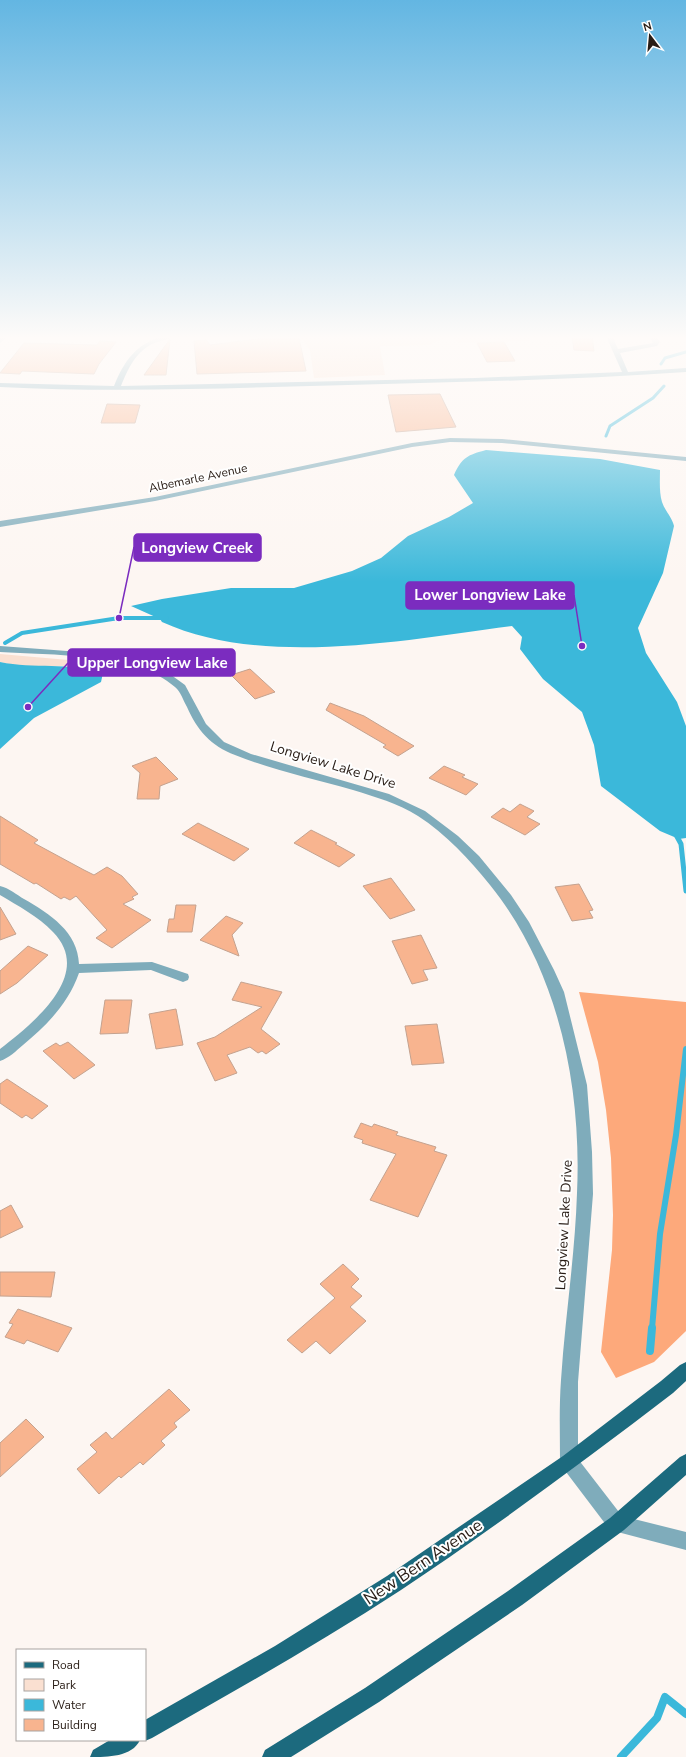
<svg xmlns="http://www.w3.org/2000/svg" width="686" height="1757" viewBox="0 0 686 1757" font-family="'Nunito Sans',sans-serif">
<rect width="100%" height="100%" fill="#fdf6f2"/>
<path fill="#fae0d1" d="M300,336H449L429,345L380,346L385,375L314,378L310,350Z
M452,336H528L529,341L459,343Z
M0,654L103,663L138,669L103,673L88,668L62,666H19L0,662Z"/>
<path fill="#fda97b" d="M579,992L686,1002V1331L654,1362L616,1378L601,1352L612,1250L613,1215L611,1158L606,1110L598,1062Z"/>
<path fill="#3bb8da" d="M486,450L600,459L660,470C660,480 659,492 662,502C665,511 672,517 674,526L663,573L638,628L646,653L677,702L686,726V838L679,839L660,831L601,786L594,745L582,712L543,679L520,649L522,637L512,626C405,640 263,668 162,622L160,619L131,606L162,599L231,588H294L352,571L381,558L408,536L449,517L473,503L454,475C462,457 468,455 486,450Z
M0,662C34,669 69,662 103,673L101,682L34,718L0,749Z"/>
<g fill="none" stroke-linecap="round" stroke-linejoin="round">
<path stroke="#3bb8da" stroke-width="3" d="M661,364L665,358L686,352
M606,436L610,426L653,398L664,386"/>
<path stroke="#3bb8da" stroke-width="4" d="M5,643L22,633L119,618H167"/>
<path stroke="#3bb8da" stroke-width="5" d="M675,833L681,844L686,891"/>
<path stroke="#3bb8da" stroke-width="6" d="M652,1329L660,1234L676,1135L686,1049"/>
<path stroke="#3bb8da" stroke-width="8" d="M650,1351L652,1328
M621,1757L657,1718L665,1697L686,1714"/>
</g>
<path fill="#f8b48f" stroke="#c4a28f" d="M262,336L299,338L306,371L197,374L194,341L206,340L210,345L257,339Z
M572,336H592L594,351L574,350Z
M170,339L166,375H144Z
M100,341L116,342L99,364L94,374L22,371L20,374L0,373L24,343L97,345Z
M504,342L515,361L487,362L477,343Z
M440,394L456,427L396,432L388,395Z
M107,404L140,405L135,423H101Z
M250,669L275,692L255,699L231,675Z
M330,703L364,716L414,746L398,756L383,747L386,745L326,710Z
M156,757L178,779L160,786L159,799H137L140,773L132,766Z
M444,766L465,775L462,777L478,784L466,795L429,778Z
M520,804L534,811L527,817L540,824L525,835L491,817L503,808L510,812Z
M0,816L38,840L34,843L84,870L94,875L107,867L122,876L138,894L132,897L134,899L123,904L151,920L112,948L96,938L107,930L76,896L70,900L64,897L61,899L36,883L34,884L0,864Z
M198,823L249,849L234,861L182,834Z
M311,830L337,843L335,844L355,855L339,867L294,843Z
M391,878L415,910L390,919L363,886Z
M579,884L593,910L589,911L593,918L572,921L555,887Z
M176,905H196L192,932H167L169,919H174Z
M0,907L16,934L0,940Z
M226,916L243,923L232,935L239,956L200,940Z
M421,935L437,968L423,970L428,980L412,984L392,941Z
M28,946L48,955L17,983L0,994V971Z
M241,982L282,992L261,1029L280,1044L266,1054L262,1051L258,1053L250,1047L227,1055L237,1073L215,1081L197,1043L215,1037L262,1007L232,1000Z
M105,1000H132L128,1033L100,1034Z
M176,1009L183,1045L156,1049L149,1014Z
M437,1024L444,1063L412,1065L405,1026Z
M68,1042L95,1065L74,1079L43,1051L56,1043L60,1046Z
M7,1079L48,1106L32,1119L26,1115L22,1118L0,1103V1084Z
M361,1123L372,1127L374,1124L398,1132L396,1135L436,1147L434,1151L447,1155L418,1217L370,1200L396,1154L362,1143L363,1140L354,1137Z
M11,1205L23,1227L0,1238V1211Z
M343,1264L359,1279L351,1287L362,1296L350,1307L366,1321L330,1354L316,1341L302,1353L287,1340L335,1298L320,1284Z
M0,1272H55L51,1297L0,1296Z
M18,1309L72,1328L58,1352L27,1340L24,1344L5,1337L13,1324L9,1323Z
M169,1389L190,1410L174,1423L177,1427L161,1441L165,1445L143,1465L140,1462L121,1478L119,1476L99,1494L77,1469L97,1452L90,1445L106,1432L112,1439Z
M26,1419L44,1437L0,1477V1443Z"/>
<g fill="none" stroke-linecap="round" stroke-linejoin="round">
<path fill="#7facbb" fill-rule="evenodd" d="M2,336H8L0,343V337Z
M163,336H172C167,340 159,341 152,344C135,353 128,369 121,386L475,378L622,372L606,336H612L618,349L653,343L649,336H655L660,342L657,346L620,353L628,372L686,368V372C574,380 461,382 348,385C232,388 116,393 0,387V383L114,386C124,361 136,344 163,336Z
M450,438L502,439L686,457V461L502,443L450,442L412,447L155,501L0,527V521L155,497L412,443Z
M0,646L94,653L147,664L167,672L185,685L206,724L224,742L251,754L389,794L425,811L458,836L479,856L511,895L529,922L554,970L564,992L587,1085L592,1152L593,1194L578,1382V1459L622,1516L686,1532V1550L610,1530L563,1468L560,1462C560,1435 559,1407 561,1380C565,1318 575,1256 577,1193C582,1086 558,969 490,885C469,859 446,834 418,816C398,803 375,797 353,790C314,779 273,770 235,755C211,746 197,730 187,707C183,700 181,692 175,687C137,653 49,655 0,652Z
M0,886C9,888 17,895 24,899C50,914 78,932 79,964L152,962L188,974L189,977L188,980L183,982L151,970L79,973C68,1004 47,1025 23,1045C16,1051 9,1058 0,1061V1049C32,1024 95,975 53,932C38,916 18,906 0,895Z"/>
<path fill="#1c6a7e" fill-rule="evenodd" d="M686,1362V1381L673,1393C584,1461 494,1528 401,1590C320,1643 236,1690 152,1738L145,1741L142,1740H145V1720L275,1646L387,1576L563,1456L661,1381L680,1365Z
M686,1454V1475L624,1530L522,1605L379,1702L291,1757H262L265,1750L365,1688L508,1591L610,1518L680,1457Z
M110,1740H140C132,1757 108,1757 90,1757L93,1750Z"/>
</g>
<linearGradient id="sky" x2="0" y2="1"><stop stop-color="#63b6e2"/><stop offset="0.58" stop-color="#fefbf9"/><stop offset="1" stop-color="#fefbf9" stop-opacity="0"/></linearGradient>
<rect width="686" height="582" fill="url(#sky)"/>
<g text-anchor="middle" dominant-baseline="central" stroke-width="4" stroke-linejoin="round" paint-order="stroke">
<g font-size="12" fill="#281c15" stroke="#fff">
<text transform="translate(198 478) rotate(-12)">Albemarle Avenue</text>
</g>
<g font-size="14" fill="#281c15" stroke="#fff">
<text transform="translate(333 765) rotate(17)">Longview Lake Drive</text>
<text transform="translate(564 1225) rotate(-87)">Longview Lake Drive</text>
</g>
<g font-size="17" fill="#281c15" stroke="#fff">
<text transform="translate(423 1562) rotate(-34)">New Bern Avenue</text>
</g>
</g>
<path fill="none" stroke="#7b2cbf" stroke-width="1.5" d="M119 618L134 547M582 646L574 595M28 707L68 663"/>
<g fill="#7b2cbf" stroke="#fff" stroke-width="1.5">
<circle cx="119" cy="618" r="4"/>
<circle cx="582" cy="646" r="4"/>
<circle cx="28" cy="707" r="4"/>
</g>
<g fill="#7b2cbf" stroke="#7b2cbf" stroke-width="1.5">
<rect x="134" y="534" width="127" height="27" rx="4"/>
<rect x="406" y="582" width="168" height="27" rx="4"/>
<rect x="68" y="649" width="167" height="27" rx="4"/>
</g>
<g font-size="15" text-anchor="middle" font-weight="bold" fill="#fff">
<text x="197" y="553">Longview Creek</text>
<text x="490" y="600">Lower Longview Lake</text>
<text x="152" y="668">Upper Longview Lake</text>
</g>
<rect x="16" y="1649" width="130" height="92" fill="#ffffff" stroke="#a9a4a1"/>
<rect x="24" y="1662" width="20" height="6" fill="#1c6a7e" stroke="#a9a4a1"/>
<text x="52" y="1669" font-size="12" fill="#281c15">Road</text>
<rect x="24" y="1679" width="20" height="12" fill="#fae0d1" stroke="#a9a4a1"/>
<text x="52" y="1689" font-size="12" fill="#281c15">Park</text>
<rect x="24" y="1699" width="20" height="12" fill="#3bb8da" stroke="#a9a4a1"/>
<text x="52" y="1709" font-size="12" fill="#281c15">Water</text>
<rect x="24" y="1719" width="20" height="12" fill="#f8b48f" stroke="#a9a4a1"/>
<text x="52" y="1729" font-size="12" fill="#281c15">Building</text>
<g transform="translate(650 36) rotate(344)" stroke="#ffffff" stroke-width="3" paint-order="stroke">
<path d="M0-3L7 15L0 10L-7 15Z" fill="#281c15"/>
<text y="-6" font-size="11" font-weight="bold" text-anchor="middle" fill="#281c15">N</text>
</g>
</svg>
